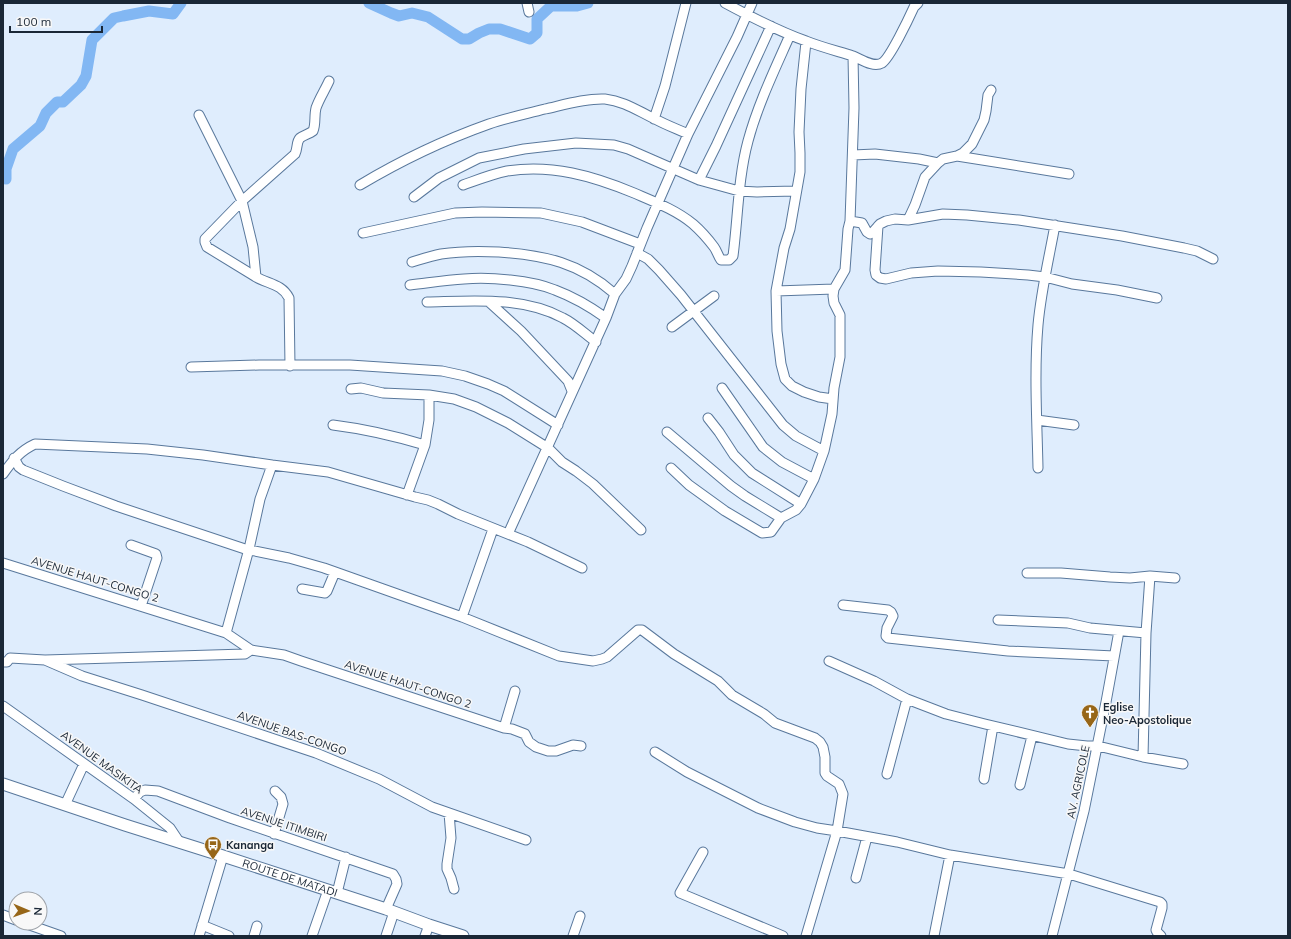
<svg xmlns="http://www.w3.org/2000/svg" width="1291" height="939" viewBox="0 0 1291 939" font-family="Mulish,sans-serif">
<rect width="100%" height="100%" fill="#dfedfd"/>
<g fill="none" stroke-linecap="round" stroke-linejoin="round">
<path stroke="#82b7f3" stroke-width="11" d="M369,3L391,13L399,16L412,13L428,17L462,39H469L479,33L489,29H500L530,39L537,33V19L551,6H577L588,3
M6,179V169L13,149L40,126L46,113L57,102H63L81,85L86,76L92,40L114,18L123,16L149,11L173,14L181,3"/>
<defs>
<path id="minor" d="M527,3L529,12
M725,3C751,17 778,31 806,41C821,47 837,51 853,56C861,59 873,68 882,63C890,58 909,18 914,7L918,3
M806,42L801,89L799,132L800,153V172L790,229L784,248L776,291L777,331L781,364L785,379L792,386L804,392L819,397L833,399
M199,115L242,201L253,247L256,277C268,284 282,284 289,298L290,366
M654,119L665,86L686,3
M853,155L875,154L919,159L938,163
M957,156L1069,174
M699,180L716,146L771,26
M360,185C400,161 444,140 489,124C507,118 526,114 545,109C563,105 586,98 605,99C624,101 638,111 655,119C666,125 677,129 688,134
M463,185C477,180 492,174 507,171C552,164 593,176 634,193C655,202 676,210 693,224C701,231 708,239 714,247C717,251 718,256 721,260H729L733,256C738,218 738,178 748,141C758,104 775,69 790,35
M414,197L439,178L479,158L524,149L576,143L614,145L628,149L699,180L739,191L757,192L796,191
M908,220L915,205L925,177L938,163L943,159L957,156L963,153L972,144L984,120L986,111L988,95L991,90
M850,221L862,223L867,232L870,234L872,233L880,224L886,221L895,219L908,220L943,214L967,215L1019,220L1122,236L1184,248L1197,251L1213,259
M878,226L875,270L876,275L880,278L886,279L911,273L938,271L981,272L1028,275L1045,277L1072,284L1117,290L1157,298
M363,233L455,213L482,212L541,213L582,222L640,244
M637,253L648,259L659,270L681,295L783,425L796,436L824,451
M412,262C422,259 431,256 441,254C460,251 481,251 499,252C545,255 580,263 615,294
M256,277L207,247L205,242V239L242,201L295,154C298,148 296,142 300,138C304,135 309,134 313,131C316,124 314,116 316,108C319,99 325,90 329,81
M410,285C428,283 446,280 464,279C490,277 531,280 555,290C571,296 592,308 606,318
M776,291L834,289
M427,302C472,301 522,296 563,318C575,324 585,334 596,342
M489,302L521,331L568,381L572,391
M672,327L714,296
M191,367L259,365H350L442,371L465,376L488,384L504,391L558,425
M722,388L763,447L782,462L814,479
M351,389L361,388L383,393L429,395L454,399L476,407L508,423L548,448L562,462L576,471L593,484L641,530
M708,418L719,432L734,455L752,473L801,504
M1037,420L1074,425
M333,425C365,429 395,436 425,445
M667,432L731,486L745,496L781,518
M14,458L19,467L23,470L63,486L116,506L245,549L289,558L324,568L462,617L559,656L593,661L602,659L607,657L638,630H642L674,654L718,681L732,695L764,714L775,723L815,738L820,742L823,747L825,757V773L827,776L839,784L843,794L837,831L806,936
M671,468L689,485L725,511L762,533L771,532L781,518L796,510L801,504L814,479L824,451L832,414L834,388L840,357V315L834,303L833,296L834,289L845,270L848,229L850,221L854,108L853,56
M1038,468C1037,421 1034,372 1038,325C1041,291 1049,258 1055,225
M3,474C13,460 20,451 35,444L147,449L203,455L272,465
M407,495L425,445L429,420V395
M508,534L606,318L615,294L626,279L632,266L647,228L688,134L737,37L752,3
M131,545L156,554L157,558L141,606
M3,563L226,633
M1027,573H1061L1110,577L1130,578L1150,576L1175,578
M302,589L325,593L327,591L335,572
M843,605L888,610L891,612L893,616L887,628L886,636L888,638L1008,651L1114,656
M462,617L493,529
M998,620L1068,623L1090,628L1146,633
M45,660L82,676L142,695L316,753L379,779L432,807L526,840
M829,661L874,681L907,699L946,714L985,724L1068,744L1087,746H1098L1143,757L1183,764
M3,662H7L10,658L45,660L245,654L251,650
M3,706L134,799L170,828L180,843
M504,728L515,691
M581,746L573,745L556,751H548L536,747L529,742L525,734L512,729L504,728L301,661L284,655L251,650L226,633L249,549L260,499L272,465L328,472L415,497L428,500L438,504L458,514L528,542L582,568
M655,752L687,772L758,808L795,822L817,828L837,831L897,842L950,855L1069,874L1160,902L1162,904V908L1156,930L1157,932L1161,936
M1143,757L1146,633L1150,576
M887,774L907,699
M984,779L993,726
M1020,785L1032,736
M134,799L140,792L145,790L158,791L230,818L393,874L396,879L397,884L386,909
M65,805L84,764
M449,813L451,838L447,864V869L451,878L454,889
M274,834L283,804L281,797L275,791
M703,852L680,893L783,936
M856,878L867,837
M337,893L346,857
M3,915L16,920
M24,923L61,936
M202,925L229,936
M199,936L223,856
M254,936L257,926
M312,936L328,890
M386,936L394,912
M425,936L429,925
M573,936L580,916
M934,936L950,855
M1052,936L1084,811L1106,702L1119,631"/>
<g id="major">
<path id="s1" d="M3,784L125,825L223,856L386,909L429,925L463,936"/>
</g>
</defs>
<use href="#minor" stroke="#59789c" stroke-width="11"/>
<use href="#major" stroke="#59789c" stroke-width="13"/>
<use href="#minor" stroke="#fff" stroke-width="9"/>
<use href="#major" stroke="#fff" stroke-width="11"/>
</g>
<defs>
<symbol id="church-pin" viewBox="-11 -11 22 30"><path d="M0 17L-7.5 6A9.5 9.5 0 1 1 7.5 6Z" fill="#976618" stroke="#f8f8f8"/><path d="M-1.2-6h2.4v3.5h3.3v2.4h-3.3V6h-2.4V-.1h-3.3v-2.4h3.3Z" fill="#fff"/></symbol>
<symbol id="bus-pin" viewBox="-11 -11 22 30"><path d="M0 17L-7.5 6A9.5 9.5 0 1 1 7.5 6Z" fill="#976618" stroke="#f8f8f8"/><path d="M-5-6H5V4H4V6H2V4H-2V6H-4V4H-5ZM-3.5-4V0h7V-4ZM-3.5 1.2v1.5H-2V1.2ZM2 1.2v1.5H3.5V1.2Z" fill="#fff"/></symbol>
</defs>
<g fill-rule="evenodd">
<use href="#church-pin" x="1080" y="703" width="20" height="27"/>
<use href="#bus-pin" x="203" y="835" width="20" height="27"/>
</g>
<g text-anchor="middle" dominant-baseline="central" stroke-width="3" stroke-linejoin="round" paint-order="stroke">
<g font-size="11" fill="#1a2736" stroke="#f8f8f8">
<text transform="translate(95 579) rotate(17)">AVENUE HAUT-CONGO 2</text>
<text transform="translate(408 684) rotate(18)">AVENUE HAUT-CONGO 2</text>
<text transform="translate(292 733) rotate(19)">AVENUE BAS-CONGO</text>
<text transform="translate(102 762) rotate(36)">AVENUE MASIKITA</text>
<text transform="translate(1078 782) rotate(-78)">AV. AGRICOLE</text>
<text transform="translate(284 824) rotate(18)">AVENUE ITIMBIRI</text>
<text stroke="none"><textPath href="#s1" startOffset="302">ROUTE DE MATADI</textPath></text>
</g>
<g font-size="11" font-weight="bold" fill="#1a2736" stroke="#f8f8f8" text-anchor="start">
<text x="1103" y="707">Eglise<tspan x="1103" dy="13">Neo-Apostolique</tspan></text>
<text x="226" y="845">Kananga</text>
</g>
</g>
<rect width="1291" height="939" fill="none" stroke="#1a2736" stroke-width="8"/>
<g transform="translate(28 911) rotate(92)"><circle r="19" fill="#f8f8f8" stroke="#9fa4aa"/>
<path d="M0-3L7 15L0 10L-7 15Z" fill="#976618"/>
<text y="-6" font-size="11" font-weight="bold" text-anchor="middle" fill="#1a2736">N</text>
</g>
<path d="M10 26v6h92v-6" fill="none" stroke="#1a2736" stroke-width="2"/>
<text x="16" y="26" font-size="12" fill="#1a2736" stroke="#f8f8f8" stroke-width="3" paint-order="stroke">100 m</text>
</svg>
